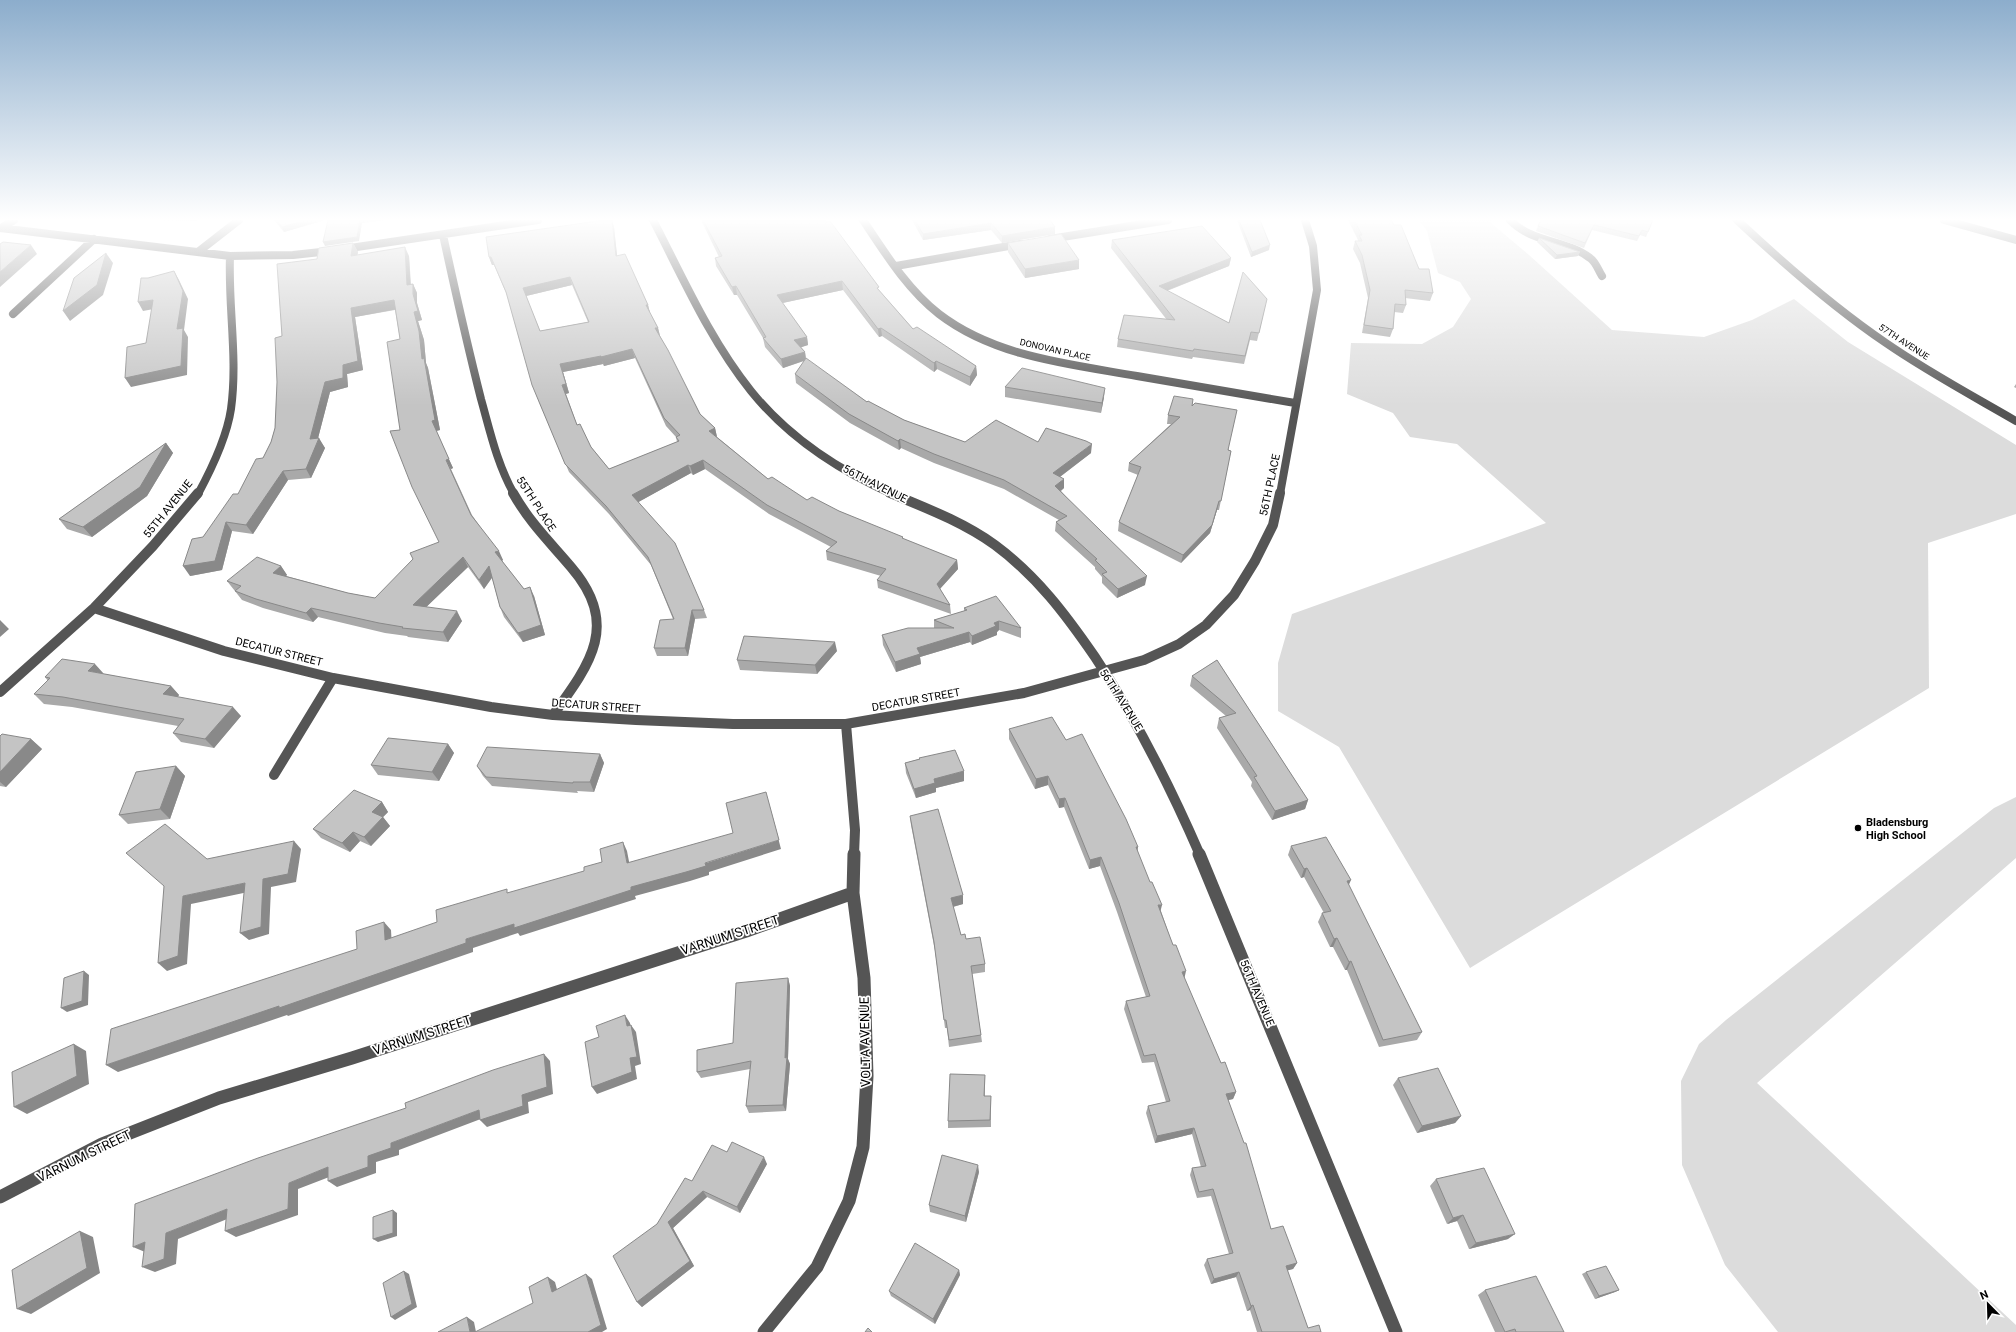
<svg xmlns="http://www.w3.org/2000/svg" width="2016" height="1332" viewBox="0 0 2016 1332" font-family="Roboto,sans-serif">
<rect width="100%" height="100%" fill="#fff"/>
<path fill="#dcdcdc" d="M1419,220H1491V223L1529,255L1612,330L1704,337L1752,320L1794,299L1848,342L2016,445V514L1928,543L1929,688L1470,968L1339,747L1278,711V663L1292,614L1546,523L1457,444L1410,437L1393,413L1347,394L1351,343L1422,344L1453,327L1471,299L1460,282L1438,273L1427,231Z
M2016,797V858L1757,1083L2016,1325V1332H1778L1725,1265L1682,1165L1681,1081L1699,1044L1726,1020L1994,808Z"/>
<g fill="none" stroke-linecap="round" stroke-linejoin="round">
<path stroke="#555" stroke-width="8" d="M653,220C683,278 710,340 751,391C788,437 838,470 892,494
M863,220C885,253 907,289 939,314C995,357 1069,364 1137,376C1189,385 1242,394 1295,403
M1510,220C1533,244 1566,239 1590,258C1596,262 1598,270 1602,276
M1737,220C1784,264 1833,307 1886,343C1928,372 1973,396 2016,421
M1944,220L2016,240
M0,228L230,256L293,255L330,251L538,220
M1,228L14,220
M443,235C455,290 467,344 481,399C490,431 497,464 514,494
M1050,239L1168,220
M198,252L239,220
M896,266L1020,244
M13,314L94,239
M198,494C211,470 227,436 231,409C238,358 228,307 230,256
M1280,494L1317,290L1313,246L1305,220"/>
<path stroke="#555" stroke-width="10" d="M513,493C530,523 549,541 571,567C620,624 591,663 553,715
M890,493C926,508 963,522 995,545C1037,576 1066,615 1095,657C1137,720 1170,786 1200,855
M94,608L224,651L333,678L491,707L553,715L636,720L733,724H846L1024,693L1144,660L1179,644L1206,625L1234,595L1255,561L1273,525L1280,493
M0,692L94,608L153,546L198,493
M846,724L855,830L854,855
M274,775L333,678"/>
<path stroke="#555" stroke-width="13" d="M1199,854L1396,1332
M0,1197L102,1144L219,1098L352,1058L746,931L853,893
M764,1332L817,1267L849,1201L863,1147L867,1076L864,978L853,893L854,854"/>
</g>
<path fill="#a9a9a9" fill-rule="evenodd" d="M163,220H198L196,221Z
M274,220H325L284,232Z
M612,220L614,227L617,256L648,305L650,313L658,328L660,336L700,414L715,428L717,437L768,479L807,500L839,511L903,539L957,560L958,569L940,589L950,605L951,614L878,588L877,580L881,576L827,560L826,551L831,547L769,514L705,469L693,475L691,473L638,502L704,610L707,618L695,619L688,656H657L654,648L673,619L651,565L609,514L569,472L532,385L507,295L494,265H492L489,257ZM572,285L588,322L540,331L526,296ZM635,358L666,426L676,437L677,442L609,469L591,447L577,425L566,394L569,393L563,372L603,364L604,366Z
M701,220H825L826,222L880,291L913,329L976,366L977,375L970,386L937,369L934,372L882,336L879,337L843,290L782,303L807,337L808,345L801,347L805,352L806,359L867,402L904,420L965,442H1038L1091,453L1060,477L1064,488L1061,491L1145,585L1117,598L1102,583V577L1095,569V567L1055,531L1056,522L1059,520L1004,489L934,463L901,448L899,450L850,423L796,383L795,374L804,361L783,368L765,347L763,338L737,295H734L716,266L715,258L719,257Z
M912,220H1050L1055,227V234L1002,243L991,230L923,240Z
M1237,220H1260L1269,250L1251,257Z
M1348,220H1391L1433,293L1430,301L1405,298L1406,305L1403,313L1394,312L1393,329L1390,337L1362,333L1368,298L1360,263L1353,249L1355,241H1358V240Z
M1653,220L1646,237L1640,235L1637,241L1592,230L1584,248L1536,231L1538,226Z
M1539,238L1578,256L1555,259L1537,242Z
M1112,240L1231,258L1229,266L1167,291L1229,323L1265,307L1257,341L1250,340L1244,364L1193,357L1192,359L1117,347L1118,339L1167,320L1111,248Z
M353,243L358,252L357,255L409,256L411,284H413L417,293V303L422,320L418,321L424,340L426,363L428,368L440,430L436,431L453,468L451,469L472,515L503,560L502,561L524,589L534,596L545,635L523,642L504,617L500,607L492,578L484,589L468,567L426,607L462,621L448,642L408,637L407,636L385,633L318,617L313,622L263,608L242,600L227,581L281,566L287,575L286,576L348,593L375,598L439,542L400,430V339L395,310L355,317L363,370L347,374L348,387L330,392L318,438L325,448L311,478L288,480L253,534L232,531L222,570L190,576L203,537L238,494L263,458L271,442L275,428L282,336L317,259Z
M1008,243L1079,269L1025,278L1008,252Z
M2016,384V388L2014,387Z
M1005,387L1104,397L1101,413L1005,397Z
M1193,399L1192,406L1229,450L1231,451L1219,510H1217L1210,533L1181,563L1118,531L1119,522L1138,475L1128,471L1129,463L1171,424H1167L1168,415Z
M166,443L173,453L147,496L92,537L67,529L59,519Z
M964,608L1021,628V638L999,630L997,632V635L972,645L970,642L920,657L921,664L896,672L883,645L882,635L934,628V620L964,611Z
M837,651L817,674L740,670L737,660Z
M1217,660L1308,800L1305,809L1272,820L1251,786L1252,782L1217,728L1219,718L1226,716L1190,686L1192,676Z
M104,674L171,686L179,695L178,697L241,716L214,748L181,742L173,733L178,726L72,707L44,704L34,694L48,681L45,677Z
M1009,729L1066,740L1137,852L1161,911L1184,978L1221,1063L1236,1092L1233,1099L1228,1100L1271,1229L1297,1263L1293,1269L1287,1270L1308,1328L1321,1332H1257L1250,1310L1247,1311L1236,1277L1211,1284L1204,1265L1207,1259L1229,1254L1211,1196L1197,1198L1190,1175L1192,1168L1201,1167L1192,1134L1155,1143L1146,1113L1148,1106L1166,1102L1154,1062L1142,1063L1124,1009L1126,1001L1146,997L1117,912L1100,866L1089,869L1064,807L1059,808L1048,785L1035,789L1009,739Z
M0,736L31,739L42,749L6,787L0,786Z
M448,744L454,753L439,781L378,775L371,765Z
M600,754L604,763L594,792L577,791L578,793L492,786L483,776L477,766Z
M919,758L964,781L936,788V792L916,798L906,773L905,763L919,759Z
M176,766L185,776L170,819L128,824L119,815Z
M382,802L388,812L383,817L390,826L371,846L360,841L350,852L321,838L313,829Z
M910,816L963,904L953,907L961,935L966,939L985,964V972L972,974L981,1035L982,1042L949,1047L947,1028H945L935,951L911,825Z
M1291,846L1349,886L1422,1032L1417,1040L1379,1047L1347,970H1345L1333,947H1330L1318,922L1322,913H1324L1304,877L1301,878L1288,855Z
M788,978L790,986L788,1059L790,1064L786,1111L749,1113L746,1106L750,1069L701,1078L697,1072L733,1043Z
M985,1075V1096H991V1127L948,1128V1121Z
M1398,1078L1461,1116L1455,1123L1417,1133L1393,1085Z
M727,1152L767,1164L740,1213L707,1197L673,1228L694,1266L642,1307L637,1302L657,1224Z
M979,1172L966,1222L930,1212L929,1205Z
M1436,1179L1508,1239L1469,1249L1457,1221L1447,1224L1430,1186Z
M959,1270L960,1275L935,1324L891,1296L889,1291Z
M1586,1272L1619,1290L1615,1292L1595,1299L1582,1274Z
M1485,1290L1564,1332H1495L1478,1295Z"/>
<path fill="#898989" d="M307,220H325L284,232L282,227Z
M360,220H386L362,223L359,241L325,246L323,242Z
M612,220L614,227L618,264L616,256Z
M991,223V230L923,240V234Z
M1055,227V234L1002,243V236Z
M353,243L358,252L356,265L351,256Z
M31,245L37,254L0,287V272Z
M1270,245L1269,250L1251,257L1252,252Z
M405,247L409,256L411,294L407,285Z
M1580,252L1578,256L1555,259L1557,255Z
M106,253L113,263L103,295L70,321L63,311Z
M489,257H491L494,265H492Z
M1231,258L1229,266L1158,294L1159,286Z
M1079,260V269L1025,278V269Z
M174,271L179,280L188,299L184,330L188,337L187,375L131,387L125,378L177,329Z
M570,277L572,285L526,296L523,288Z
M842,281L843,290L778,304L777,295Z
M413,284L417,293V303L422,320L418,321L424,340L426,363L428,368L440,430L436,431L453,468L451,469L446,460L432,421L414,312Z
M736,286L737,295H734L732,287Z
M153,300L159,308L143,311L138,302Z
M394,300L398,309L355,317L363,370L347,374L348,387L330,392L316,446L319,438L325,448L311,478L306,469L310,439L325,382L343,365L351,308Z
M646,305H648L650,313H648Z
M655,328H658L660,336Z
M881,328L882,336L879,337L878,329Z
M807,337L808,345L796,349L794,340Z
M632,349L635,358L604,366L601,357Z
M805,352L806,360L783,368L781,359Z
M601,356L603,364L563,372L569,393L565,394L562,385L560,364Z
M936,361L937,369L934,372V363Z
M976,366L977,375L970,386V377Z
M1105,388L1104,397L1101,413L1102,403Z
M715,428L717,437L709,431Z
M900,439L901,448L899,450L898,441Z
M166,443L173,453L147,496L92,537L83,527Z
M1092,444L1091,453L1053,482V473Z
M703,460L705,469L693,475L690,466Z
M688,465L691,473L635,504L632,495Z
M283,471L288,480L253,534L246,525Z
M1064,479V488L1055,495V486Z
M1219,501L1217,510L1210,533L1181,563L1183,555Z
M226,522L232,531L222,570L190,576L183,566Z
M499,551L503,560L500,562L495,552Z
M463,557L468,567L418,615L413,605Z
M957,560L958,569L937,592V584Z
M281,566L287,575L279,582L273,573Z
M489,566L493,576L484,589L479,580Z
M1147,576L1145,585L1117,598L1118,589Z
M530,587L534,596L545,635L523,642L518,633Z
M311,608L318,617L313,622L306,613Z
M692,610L695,619L688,656L685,648Z
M457,611L462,621L448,642L443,632Z
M0,620L9,629L0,637Z
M999,621V630L997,632V635L972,645V636L994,623Z
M969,632L970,642L920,657L921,664L896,672L895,662L917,648Z
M835,642L837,651L817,674L815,665Z
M95,664L104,674L88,671Z
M171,686L179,695L171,704L163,694Z
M233,707L241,716L214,748L205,739Z
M31,739L42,749L6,787L0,782V772Z
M448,744L454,753L439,781L432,772Z
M600,754L604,763L594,792L590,782Z
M176,766L185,776L170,819L160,809Z
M964,771V781L936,788V792L916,798L914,789L934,779Z
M1048,776V785L1035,789L1036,779Z
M766,792L781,849L709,872V875L690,881L635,896L636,899L520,936L518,933L473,948V952L288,1016L287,1015L118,1072L106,1065L466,939L779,840Z
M1065,798L1064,807L1059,808V799Z
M1308,800L1305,809L1272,820L1275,811Z
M382,802L388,812L379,821L372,812Z
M383,817L390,826L371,846L364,837Z
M353,832L360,841L350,852L342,843Z
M294,841L301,849L296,882L271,887L269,934L249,940L240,933L263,879Z
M623,842L627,851L631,872L627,863Z
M1136,847H1138L1137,856Z
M1101,857L1100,866L1089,869L1090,860Z
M1307,868L1304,877L1301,878L1304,869Z
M1351,880L1347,889V881Z
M245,883L253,891L191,904L187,964L167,971L158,963L183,896Z
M963,895V904L952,907L951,898Z
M1158,905H1162L1160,913Z
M384,922L391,930L392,948L385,940Z
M1337,938L1333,947H1330L1334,939Z
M1351,961L1347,970H1345L1349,962Z
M84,971L89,975L88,1005L67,1012L61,1008Z
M1186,971L1184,980L1182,972Z
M788,978L790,986L788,1059L790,1064L786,1111L783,1105Z
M625,1015L630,1023L632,1034L627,1026Z
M631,1025L636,1032L641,1064L635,1066L637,1079L597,1094L592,1087L630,1058Z
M74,1044L86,1051L89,1084L27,1114L14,1107Z
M544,1054L550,1061L553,1094L528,1102L529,1113L487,1127L480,1120L522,1095Z
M1236,1092L1233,1099L1224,1101L1226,1094Z
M479,1110L486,1117L399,1150V1155L376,1162V1173L337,1187L328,1181L368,1156L391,1143Z
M1461,1116L1455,1123L1417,1133L1422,1126Z
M1194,1128L1192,1134L1155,1143L1157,1136Z
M764,1157L767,1164L740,1213L737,1207Z
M978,1165L979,1172L966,1222L965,1216Z
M328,1167L337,1174L298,1189V1215L236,1237L225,1231L289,1183Z
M703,1191L707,1197L673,1228L694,1266L642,1307L637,1302L668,1222Z
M227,1209L237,1215L178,1239L176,1264L155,1272L142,1267L166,1233Z
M393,1210L397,1213V1236L378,1242L373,1239Z
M1463,1215L1457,1221L1447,1224L1453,1218Z
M80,1231L93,1237L100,1273L31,1314L17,1309Z
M1515,1234L1508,1239L1469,1249L1476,1243Z
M145,1242V1252L133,1247Z
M1297,1263L1293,1269L1282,1272L1286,1266Z
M959,1270L960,1275L935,1324L933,1319Z
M404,1271L409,1274L417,1307L395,1320L391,1317Z
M1239,1272L1236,1277L1211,1284L1214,1279Z
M586,1274L592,1279L607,1329L602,1332H588Z
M548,1277L555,1282L559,1297L552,1292Z
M1619,1290L1615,1292L1595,1299L1599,1296Z
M1253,1305L1250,1310L1247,1311L1251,1306Z
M467,1317L474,1322L476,1332H470Z"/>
<path fill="#c4c4c4" stroke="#898989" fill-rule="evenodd" d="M276,220H307L282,227Z
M328,220H360L357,237L323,242Z
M605,220H612L616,256L625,254L648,305H646L658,328H655L668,350L700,414L715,428L709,431L768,479L772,477L807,500L812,497L839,511L903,537L902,538L957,560L937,584L950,605L877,580L886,569L826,551L837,542L767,505L703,460L690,466L688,465L632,495L675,543L704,610H692L685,648H654L660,620L674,619L648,557L606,506L565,464L532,385L506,292L491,257H489L486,237ZM570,277L589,322L540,331L523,288ZM632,349L664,418L680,435L676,437L679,441L609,469L591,447L580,424L577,425L562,385L566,384L560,364L601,356V357Z
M703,220H825L826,222L830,221L879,287L877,288L913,329L917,327L976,366L970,377L936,361L934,363L881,328L878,329L842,281L777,295L807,337L794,340L805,352L781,359L763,338L766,337L736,286L732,287L715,258L722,256Z
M915,220H1050L1055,227L1002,236L991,223L923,234Z
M1239,220H1260L1270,245L1252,252Z
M1354,220H1391L1394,225H1401L1419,269H1429L1433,293L1405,290L1406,305L1395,304L1393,329L1364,325L1370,290L1362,255L1355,241H1362L1359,235H1362Z
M1541,220H1653L1648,232L1642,230L1639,236L1594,225L1585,243L1538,226Z
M1202,226L1231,258L1159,286L1229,323L1243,272L1267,299L1259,333L1251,332L1245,356L1194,349L1193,351L1118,339L1124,315L1175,320L1112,240Z
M1061,234L1079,260L1025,269L1008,243Z
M1539,238L1580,252L1557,255Z
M3,242L31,245L0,272V244Z
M353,243L351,256L405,247L407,285L413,284V294L418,311L414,312L419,331L422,359L424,358L435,420L432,421L449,459L446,460L471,515L499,551L495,552L524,589L530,587L541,625L518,633L500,607L489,566L479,580L463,557L413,605L457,611L443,632L402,628L403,627L379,623L311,608L306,613L256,599L235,591L241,586L227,581L257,557L281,566L273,573L348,593L375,598L413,559L410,553L439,542L412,487L390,431L400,430L387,342L400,339L394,300L351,308L358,361L343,365V378L325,382L310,439L319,438L306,469L283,471L246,525L226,522L215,561L183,566L192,539L203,537L233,494H238L256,459L263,458L271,442L275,428L277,382L275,338L282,336L277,264L317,259L319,248Z
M106,253L97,285L63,311L74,278Z
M174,271L183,291L177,329L183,328L181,366L125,378L127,347L146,343L153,300L138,302L141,278H148Z
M806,358L867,402L868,401L904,420L965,442L996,420L1038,442L1046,428L1086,441L1092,444L1053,473L1064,479L1055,486L1147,576L1118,589L1102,574L1107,572L1095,560L1097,559L1056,522L1067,516L1004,480L934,454L900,439L898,441L849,414L795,374Z
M1022,368L1105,388L1102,403L1005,387Z
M1174,396L1193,399L1192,406L1195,403L1237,410L1228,450L1231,451L1221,501H1219L1212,525L1183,555L1119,522L1141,467L1129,463L1180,417L1168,415Z
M166,443L140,487L83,527L59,519Z
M996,596L1021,628L999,621L994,623L996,626L972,636L969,632L917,648L920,654L895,662L882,635L908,628H954L934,620L967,610L964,608Z
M744,636L835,642L815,665L737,660Z
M62,659L95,664L88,671L171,686L163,694L233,707L205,739L173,733L184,719L63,697L34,694L50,678L45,677Z
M1217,660L1308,800L1275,811L1254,777L1257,776L1219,718L1236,713L1192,676Z
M1052,717L1066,740L1082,734L1126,819L1138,847H1136L1150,882H1152L1162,905H1158L1173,945H1176L1186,971L1182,972L1221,1063L1225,1062L1236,1092L1226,1094L1244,1143H1246L1271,1229L1283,1226L1297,1263L1286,1266L1308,1328L1319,1325L1321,1332H1262L1253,1305L1251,1306L1239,1272L1214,1279L1207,1259L1233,1253L1213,1189L1199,1192L1192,1168L1206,1166L1194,1128L1157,1136L1148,1106L1170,1101L1155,1054L1144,1056L1126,1001L1150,996L1119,903L1101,857L1090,860L1065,798L1059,799L1048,776L1036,779L1009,729Z
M2,734L31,739L0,772V736Z
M388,738L448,744L432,772L371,765Z
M487,747L600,754L590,782H573V783L486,777L477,766Z
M955,750L964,771L934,779L935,783L914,789L905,763L920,759L919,758Z
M176,766L160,809L119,815L136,772Z
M354,790L382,802L372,812L383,817L364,837L353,832L342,843L313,829Z
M766,792L779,840L705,863L706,866L686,872L631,887V890L514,928V924L466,939V943L279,1008V1006L106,1065L111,1029L357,949L356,931L384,922L385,940L437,922L436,910L507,889V893L584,871V867L602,862L600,849L623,842L627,863L733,833L726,803Z
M938,809L963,895L951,898L961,935L965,934L966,939L980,937L985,964L971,966L981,1035L949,1040L946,1020H944L934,942L910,816Z
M165,824L207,859L294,841L288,874L263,879L261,927L240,933L245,883L183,896L178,956L158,963L164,886L126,853Z
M1326,837L1351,880L1347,881L1422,1032L1383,1040L1351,961L1349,962L1337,938L1334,939L1322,913L1331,911L1307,868L1304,869L1291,846Z
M84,971L82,1001L61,1008L64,978Z
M788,978L785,1058L787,1057L783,1105L746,1106L751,1061L697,1072V1050L733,1043L736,983Z
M625,1015L627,1026L631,1025L637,1057L630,1058L632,1072L592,1087L585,1042L599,1037L596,1026Z
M74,1044L77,1076L14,1107L12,1072Z
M544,1054L547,1087L522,1095L523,1106L480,1120L479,1110L391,1143V1148L368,1156V1167L328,1181V1167L289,1183L288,1209L225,1231L227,1209L166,1233L164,1259L142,1267L145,1242L133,1247L135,1204L258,1158L406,1108L405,1103L493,1070Z
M1438,1068L1461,1116L1422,1126L1398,1078Z
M950,1074L985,1075L984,1096H991L990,1120L948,1121Z
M732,1142L764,1157L737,1207L703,1191L668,1222L690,1261L637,1302L613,1256L657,1224L685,1178L692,1181L712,1145L727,1152Z
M942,1155L978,1165L965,1216L929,1205Z
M1484,1168L1515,1234L1476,1243L1463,1215L1453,1218L1436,1179Z
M393,1210V1233L373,1239V1217Z
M80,1231L87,1268L17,1309L12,1270Z
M915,1243L959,1270L933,1319L889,1291Z
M1606,1266L1619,1290L1599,1296L1586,1272Z
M404,1271L412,1304L391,1317L383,1283Z
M586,1274L601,1325L588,1332H475L533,1303L529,1287L548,1277L552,1292Z
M1536,1276L1564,1332H1516L1515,1329L1505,1332L1485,1290Z
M467,1317L470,1332H438Z
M868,1328L872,1332H865Z"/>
<linearGradient id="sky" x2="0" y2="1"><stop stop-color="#8cadcc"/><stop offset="0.54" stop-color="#fff"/><stop offset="1" stop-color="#fff" stop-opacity="0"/></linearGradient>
<rect width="2016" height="406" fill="url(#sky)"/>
<circle fill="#000" stroke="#fff" stroke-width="1.5" cx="1858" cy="828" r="4"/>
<g text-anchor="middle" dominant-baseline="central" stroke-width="3.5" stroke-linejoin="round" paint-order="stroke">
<g font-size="9" fill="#000" stroke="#fff">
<text transform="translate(1904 342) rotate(33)">57TH AVENUE</text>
<text transform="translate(1055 350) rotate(13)">DONOVAN PLACE</text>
</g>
<g font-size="11" fill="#000" stroke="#fff">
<text transform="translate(875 484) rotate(27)">56TH AVENUE</text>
<text transform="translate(1270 485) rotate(-78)">56TH PLACE</text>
<text transform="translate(536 504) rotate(57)">55TH PLACE</text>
<text transform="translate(168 509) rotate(-51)">55TH AVENUE</text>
<text transform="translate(279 652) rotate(14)">DECATUR STREET</text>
<text transform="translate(916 700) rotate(-10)">DECATUR STREET</text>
<text transform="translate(1121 700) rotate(58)">56TH AVENUE</text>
<text transform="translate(596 706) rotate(4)">DECATUR STREET</text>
<text transform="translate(1257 993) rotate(67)">56TH AVENUE</text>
</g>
<g font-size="11" font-weight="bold" fill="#000" stroke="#fff" text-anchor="start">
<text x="1866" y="822">Bladensburg<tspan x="1866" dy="13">High School</tspan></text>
</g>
<g font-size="13" fill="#000" stroke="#fff">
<text transform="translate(730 935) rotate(-18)">VARNUM STREET</text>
<text transform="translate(422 1035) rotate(-18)">VARNUM STREET</text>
<text transform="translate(865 1042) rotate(-91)">VOLTA AVENUE</text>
<text transform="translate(84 1156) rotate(-26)">VARNUM STREET</text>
</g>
</g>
<g transform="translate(1988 1304) rotate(337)" stroke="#ffffff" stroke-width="3" paint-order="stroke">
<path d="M0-3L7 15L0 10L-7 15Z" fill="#000000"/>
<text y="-6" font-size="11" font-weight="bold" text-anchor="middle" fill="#000000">N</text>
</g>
</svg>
